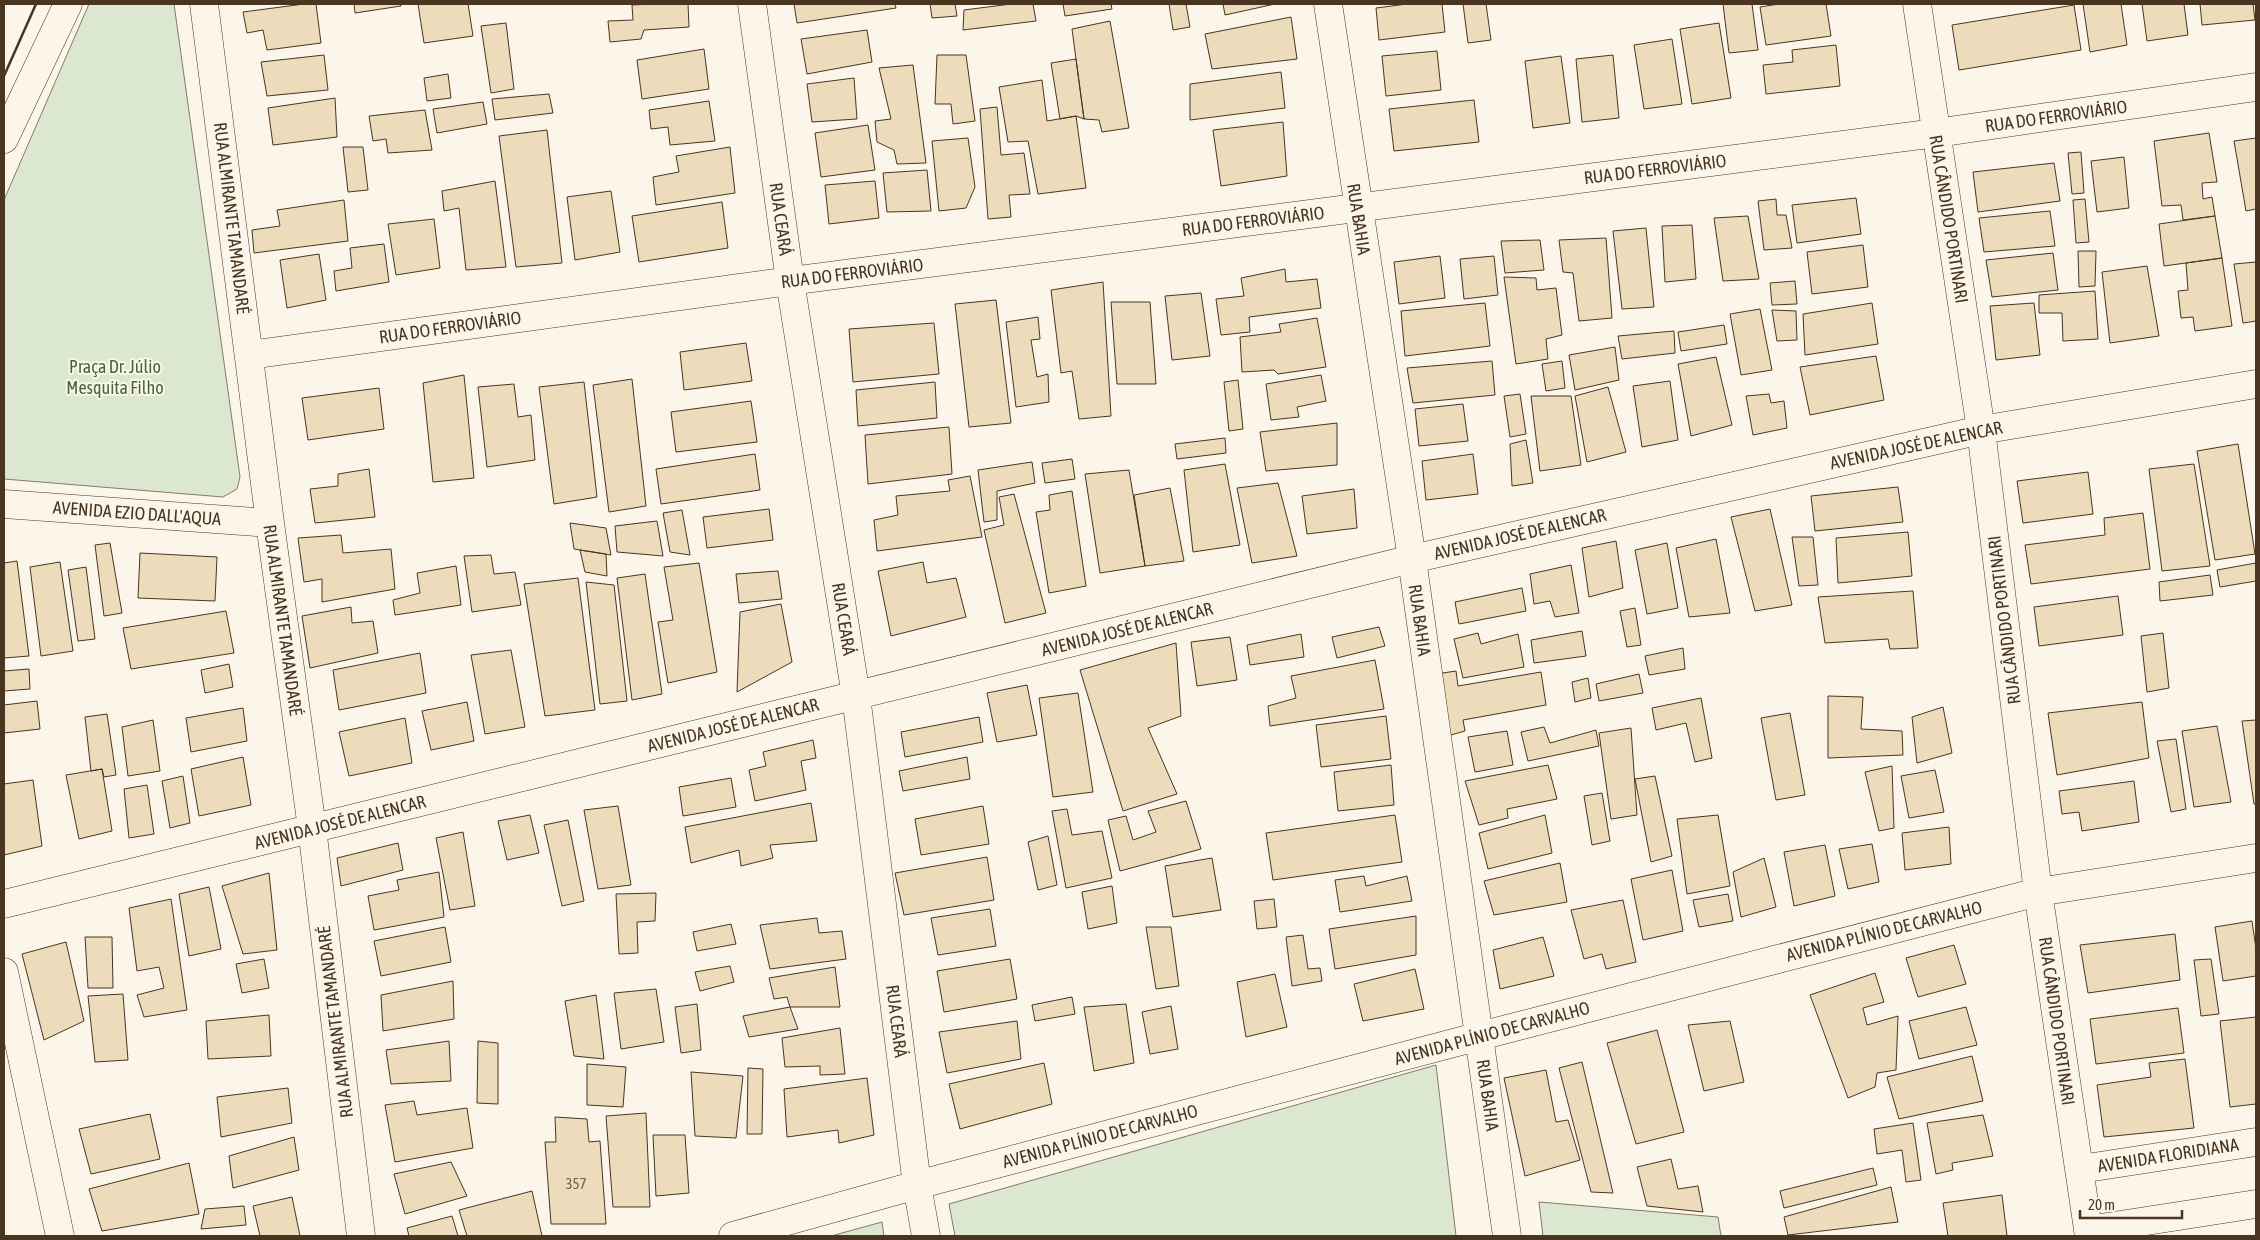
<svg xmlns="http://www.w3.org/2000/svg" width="2260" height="1240" viewBox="0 0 2260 1240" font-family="'Asap Condensed',sans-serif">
<rect width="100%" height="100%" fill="#fbf6e9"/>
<path fill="#dce7d0" stroke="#887966" d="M89,4H174L240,477L237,489L223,497L4,479V200Z
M1436,1065L1456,1236H955L949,1204Z
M1539,1202L1718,1217L1721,1236H1543Z
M882,1222L884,1236H831Z"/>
<path fill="#ecdcbc" stroke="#4a3520" d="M304,4H316L321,43L267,50L263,30L247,33L243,12Z
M354,4H400L401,6L355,13Z
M418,4H468L473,36L424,43Z
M653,4H688L689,27L644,30L641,39L610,42L608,21L633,20L632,5Z
M794,4H895L896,8L797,23Z
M930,4H955L957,16L932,18Z
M1011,4H1033L1036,21L963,30L964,10Z
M1063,4H1111L1112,9L1065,16Z
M1169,4H1186L1190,27L1173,30Z
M1223,4H1275L1225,15Z
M1407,4H1442L1445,32L1379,40L1376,8Z
M1463,4H1486L1491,40L1468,43Z
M1723,4H1752L1758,50L1729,53Z
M1779,4H1826L1831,36L1766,45L1760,7Z
M2083,4H2121L2127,45L2090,52Z
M2142,4H2184L2188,35L2147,41Z
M2200,4H2253L2255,20L2202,25Z
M2074,5L2081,50L1959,70L1952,25Z
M1291,17L1297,59L1212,69L1205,34Z
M1110,21L1129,128L1102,132L1099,120L1084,119L1072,29Z
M506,23L514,89L491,93L481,26Z
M1719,23L1731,98L1692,104L1680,29Z
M867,30L872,62L807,74L801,39Z
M1672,39L1682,104L1644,109L1634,45Z
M1836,45L1840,86L1766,94L1763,65L1793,62L1792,50Z
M704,49L709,89L642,99L637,60Z
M1437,51L1441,90L1386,96L1382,56Z
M324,55L328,90L267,96L261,62Z
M937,55H966L975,121L953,124L951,104H935Z
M1613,55L1619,118L1582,122L1576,59Z
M1561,56L1570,123L1533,128L1525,61Z
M1076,59L1084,119L1076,116L1060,119L1051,63Z
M913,65L926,163L897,164L894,150L877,142L875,121L891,119L879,68Z
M1281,72L1285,108L1190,120V84Z
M448,74L451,98L427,101L424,78Z
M854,78L857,119L812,122L807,84Z
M1042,80L1047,121L1076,116L1086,188L1038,194L1028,141L1008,142L999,87Z
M549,94L553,113L495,120L492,99Z
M335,98L337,137L273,145L268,108Z
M1474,100L1479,142L1394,151L1389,109Z
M709,101L715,141L670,145L668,127L651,129L649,110Z
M483,102L487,124L437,133L433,109Z
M997,107L1001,155L1024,153L1030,194L1009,195L1011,217L988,219L980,109Z
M425,110L432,150L388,153L386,139L373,141L369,116Z
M1283,122L1287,176L1221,186L1213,130Z
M868,125L875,170L821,177L815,133Z
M547,130L562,263L516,267L499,136Z
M2209,133L2217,182L2202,183L2203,199L2212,197L2215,216L2183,220L2181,205L2162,206L2154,141Z
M968,138L975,187L966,208L939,211L932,141Z
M2256,138V209L2246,211L2234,141Z
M343,147H363L368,190L348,192Z
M730,147L735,193L656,205L653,177L679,172L676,156Z
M2081,152L2084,193L2072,194L2068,153Z
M2124,157L2129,208L2097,212L2091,161Z
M2054,163L2060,201L1978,212L1973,172Z
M927,170L931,211L887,212L883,173Z
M495,181L506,267L466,270L459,208L444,211L442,191Z
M875,181L879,218L829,224L825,185Z
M611,191L620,252L575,260L567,197Z
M1856,198L1861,234L1797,243L1792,205Z
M1776,199L1777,215H1786L1792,248L1764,250L1758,201Z
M2085,199L2089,242L2076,243L2073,200Z
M344,200L348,241L254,253L252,230L280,226L277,210Z
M722,202L728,248L639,262L632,216Z
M2050,211L2055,246L1984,252L1979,218Z
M1748,216L1759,279L1723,281L1714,218Z
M2215,216L2222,258L2164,266L2159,224Z
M434,219L440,268L396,275L388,224Z
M1692,225L1696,279L1665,282L1662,226Z
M1646,228L1654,307L1622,309L1613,231Z
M1606,238L1612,318L1579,321L1573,273L1563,272L1559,240Z
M1540,240L1544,270L1505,273L1501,241Z
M384,244L389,282L336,291L334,271L352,268L350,248Z
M1863,245L1868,287L1812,294L1807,252Z
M2078,251H2096L2095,286L2079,287Z
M2053,253L2058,290L1992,297L1986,260Z
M319,254L326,300L287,308L280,260Z
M1440,256L1445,298L1399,304L1394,262Z
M1494,256L1498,295L1464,299L1460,259Z
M2222,258L2232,326L2195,331L2193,317L2181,318L2178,291L2188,290L2186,263Z
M2256,262V321L2243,323L2234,264Z
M2147,266L2159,336L2110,343L2102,272Z
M1285,269L1286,282L1317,279L1321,308L1249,317L1250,332L1221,335L1216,299L1244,296L1241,278Z
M1504,277L1536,278L1537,290L1556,288L1562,335L1546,339L1548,359L1516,364Z
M1795,281L1797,304L1772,305L1770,283Z
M1103,282L1111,416L1079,419L1072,371L1061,373L1051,290Z
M2095,291L2098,339L2063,341L2062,313H2039V295Z
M1201,293L1210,356L1172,360L1165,296Z
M996,300L1011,423L969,427L955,304Z
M1111,302H1150L1156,384H1117Z
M1485,303L1490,346L1405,356L1401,311Z
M1872,303L1878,344L1805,355L1803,314Z
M2034,303L2040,355L1996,360L1990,306Z
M1760,309L1772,370L1741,375L1730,314Z
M1772,310L1796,311L1797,340L1777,341Z
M1038,317L1040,339L1031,340L1037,377L1048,374L1049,402L1016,407L1006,322Z
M1317,318L1326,367L1278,374L1274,370L1242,372L1240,337L1281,332L1279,324Z
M934,323L939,374L853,382L849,329Z
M1724,325L1727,344L1681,351L1678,332Z
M1674,331L1675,353L1622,359L1618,336Z
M746,343L752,381L684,390L680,352Z
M1615,347L1619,380L1575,390L1569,355Z
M1876,356L1884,400L1810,415L1800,367Z
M1716,357L1732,425L1691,436L1678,364Z
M1492,361L1495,395L1413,403L1407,368Z
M1562,361L1565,388L1546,391L1542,364Z
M464,375L474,478L433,482L423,383Z
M1321,375L1326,401L1297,407L1299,417L1271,420L1266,384Z
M632,379L646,506L609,512L593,385Z
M1238,380L1243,429L1229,431L1224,382Z
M1670,381L1678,440L1642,447L1633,386Z
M584,382L597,497L554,504L539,387Z
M935,382L937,418L858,426L856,390Z
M514,384L518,417L531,415L535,460L487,467L478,387Z
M1608,387L1626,452L1587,462L1575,396Z
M379,388L384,429L308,440L302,398Z
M1520,394L1526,434L1510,437L1504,396Z
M1769,394L1771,403L1784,401L1787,428L1753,435L1746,396Z
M1531,396H1571L1581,465L1540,471Z
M751,401L757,442L676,452L671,412Z
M1463,404L1468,441L1419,446L1415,409Z
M1337,423V465L1266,471L1260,432Z
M949,427L952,474L868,484L865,435Z
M1225,438L1226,453L1177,459L1175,444Z
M1526,440L1533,483L1512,486L1510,444Z
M2238,444L2255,554L2215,560L2197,451Z
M755,454L760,490L661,504L656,469Z
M1473,454L1478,494L1426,500L1422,461Z
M1072,459L1075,479L1045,483L1042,463Z
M1032,462L1035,483L997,491V520L984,522L978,470Z
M1225,464L1240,545L1193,552L1184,470Z
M2194,464L2210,566L2162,571L2149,469Z
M369,469L375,517L315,523L310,489L338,486V474Z
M1129,470L1145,566L1100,573L1085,474Z
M2088,472L2093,514L2023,523L2017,481Z
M970,476L982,537L877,551L874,520L898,515L896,496L950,491L948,480Z
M1278,483L1297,556L1252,563L1237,488Z
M1898,487L1903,522L1815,531L1811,496Z
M1170,488L1184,561L1145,566L1134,495Z
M1354,489L1357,528L1307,534L1302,496Z
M1072,491L1086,586L1049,593L1036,512L1050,510L1049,495Z
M1014,494L1046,613L1005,623L984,530L1004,525L999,497Z
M769,509L773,540L707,548L703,517Z
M1770,509L1792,605L1755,611L1731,517Z
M682,510L690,555L670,552L663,513Z
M2143,513L2150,569L2031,584L2025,545L2105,535L2104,518Z
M657,521L663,556L617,552L615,526Z
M570,523L606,528L611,555L574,549Z
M1908,532L1912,576L1838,583L1836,538Z
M341,535L343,553L391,549L395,589L322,602V579L304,582L298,538Z
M1792,537H1813L1818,585L1799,586Z
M1716,539L1730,613L1689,617L1676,548Z
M1616,541L1623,588L1589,597L1582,548Z
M110,543L122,613L104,616L95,545Z
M1667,543L1678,608L1647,614L1635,550Z
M580,550L606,554L607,576L585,572Z
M140,553L217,557L215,601L138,598Z
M491,555L494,574L515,572L521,605L472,612L464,556Z
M17,561L29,656L4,658V563Z
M60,562L73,651L41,656L30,567Z
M923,562L927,583L956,578L966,617L891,636L878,571Z
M699,563L717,672L668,683L658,622L673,620L664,567Z
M2256,563V581L2220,587L2217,570Z
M1571,565L1579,613L1555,617L1550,601L1534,604L1530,574Z
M456,566L461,605L395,615L393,600L420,593L417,573Z
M86,567L95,639L78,641L68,570Z
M778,571L782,599L739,603L736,574Z
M645,574L662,694L632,700L617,578Z
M2210,575L2213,595L2160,601L2159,582Z
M578,578L595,710L545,716L524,584Z
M586,582L614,585L627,701L600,704Z
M1522,588L1526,611L1459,624L1455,602Z
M1913,591L1918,648L1890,649L1888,639L1825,643L1818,597Z
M2118,596L2123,635L2039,646L2034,607Z
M781,604L792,662L737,692L740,612Z
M351,607L352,623L373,621L378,653L310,668L302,616Z
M1635,608L1641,645L1627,647L1620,611Z
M226,611L234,653L131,669L123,628Z
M1379,627L1385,646L1337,658L1332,637Z
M1582,631L1586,656L1534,663L1531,640Z
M1478,633L1481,644L1518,634L1524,667L1463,678L1454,639Z
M2163,633L2169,688L2147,692L2141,636Z
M1301,634L1304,657L1250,665L1247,645Z
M1230,637L1237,680L1197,686L1191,642Z
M1176,643L1181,716L1148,728L1177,794L1123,811L1080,670Z
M1683,648L1685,669L1649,675L1645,656Z
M511,650L525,727L485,734L471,655Z
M420,653L426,693L339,710L333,670Z
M1375,660L1384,709L1270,726L1268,706L1296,698L1291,676Z
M229,664L233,687L205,693L201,670Z
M29,669L30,689L4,691V671Z
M1456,671L1458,686L1541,672L1546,705L1463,720L1465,731L1447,736L1436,674Z
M1639,674L1643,693L1599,701L1596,684Z
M1588,678L1591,698L1575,702L1572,682Z
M1027,685L1037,735L997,742L987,693Z
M1078,693L1093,792L1053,797L1039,698Z
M1828,696L1863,697L1861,729L1902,731L1903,755L1828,758Z
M1701,698L1712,758L1695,762L1686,723L1656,730L1652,708Z
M37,701L40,729L4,733V705Z
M467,702L474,741L431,750L422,711Z
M2142,702L2149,758L2057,775L2048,713Z
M1943,707L1952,753L1917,763L1912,717Z
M243,708L247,741L191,752L186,718Z
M1790,713L1805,795L1776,800L1761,718Z
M107,714L116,775L104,777L102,769L91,771L85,717Z
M1386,716L1391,759L1321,767L1316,725Z
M979,717L983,742L905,757L901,732Z
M405,718L412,763L349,776L339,732Z
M153,720L160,771L128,776L122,727Z
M2256,720V804H2254L2242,721Z
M2217,726L2231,802L2194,807L2182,731Z
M1544,727L1550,743L1596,730L1599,746L1528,761L1521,732Z
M1631,728L1637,815L1611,819L1599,733Z
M1507,731L1513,765L1475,772L1468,737Z
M2176,739L2186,809L2171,812L2157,741Z
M813,740L816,758L801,761L806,790L755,801L749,770L766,766L763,752Z
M243,757L251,805L199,816L191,769Z
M967,757L970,779L903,791L899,771Z
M1391,765L1394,805L1338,811L1334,772Z
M1548,765L1557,799L1507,809L1508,818L1479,825L1465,781Z
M1892,766L1894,828L1879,831L1865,772Z
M102,769L112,831L79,839L66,775Z
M1935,770L1944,812L1909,818L1901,776Z
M183,776L190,823L170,828L162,781Z
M1655,776L1672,856L1651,862L1635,779Z
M731,778L736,807L683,816L679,787Z
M33,780L42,846L4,855V784Z
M2134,781L2139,822L2082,831L2079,812L2062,814L2059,791Z
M147,785L154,834L129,838L124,789Z
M1602,793L1610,841L1592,845L1584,796Z
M1186,801L1201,849L1120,871L1108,820L1126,816L1133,840L1156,832L1148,811Z
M811,803L817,841L770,845L773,858L741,866L739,850L691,863L685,827Z
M618,806L631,885L598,889L584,810Z
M983,806L989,844L921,855L915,819Z
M1067,809L1072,835L1102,831L1112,878L1066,888L1052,811Z
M530,815L539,853L507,860L498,821Z
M1395,815L1402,862L1273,880L1266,833Z
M1545,815L1552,853L1488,869L1479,833Z
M1718,815L1730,886L1687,894L1677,819Z
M568,820L584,901L562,906L544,825Z
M1949,827L1951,864L1905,870L1902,833Z
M463,832L475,906L450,910L436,838Z
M1048,836L1057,885L1038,890L1028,842Z
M398,843L403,870L341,886L337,858Z
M1872,844L1879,882L1848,889L1839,849Z
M1825,845L1835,896L1794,906L1784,852Z
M987,857L994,900L904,915L895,873Z
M1212,858L1221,910L1173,917L1165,866Z
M1764,858L1776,907L1741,917L1733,872Z
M1560,863L1567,902L1494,915L1484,881Z
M1672,870L1683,931L1643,940L1631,879Z
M439,872L444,917L374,930L368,896L399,890L397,880Z
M269,873L277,950L243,954L222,886Z
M1364,876L1366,886L1407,876L1412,901L1340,912L1335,880Z
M1112,886L1117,923L1088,929L1082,892Z
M209,887L221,949L189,956L179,894Z
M656,893L655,921L637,922L638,953L619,954L616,894Z
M1728,894L1733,921L1699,927L1693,900Z
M171,899L187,1010L144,1017L137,995L164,988L159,967L137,971L129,908Z
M1274,899L1277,927L1257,929L1254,901Z
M1623,900L1636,962L1606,969L1602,954L1584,959L1571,910Z
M990,909L996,946L938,955L931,918Z
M1416,916V955L1335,969L1329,929Z
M817,918L819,933L842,931L846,959L770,969L760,925Z
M2252,921L2256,949V976L2223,981L2215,927Z
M731,924L736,944L697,951L693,932Z
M445,927L451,962L381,976L374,941Z
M1146,927H1171L1179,986L1156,989Z
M2175,934L2180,980L2088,993L2080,945Z
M1303,935L1308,969L1320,968L1322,981L1292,986L1286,937Z
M85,937H112L113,988H88Z
M1543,937L1554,976L1500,989L1493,950Z
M66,942L84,1021L44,1040L22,954Z
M1954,945L1966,984L1918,997L1906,958Z
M264,959L269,988L242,993L236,964Z
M1010,959L1017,999L944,1012L937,971Z
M2211,959L2219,1014L2201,1016L2194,960Z
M730,966L734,982L700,991L695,972Z
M835,967L840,1007H790L787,997L774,999L769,978Z
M1415,969L1424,1009L1363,1021L1354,984Z
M1875,973L1884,1002L1863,1008L1867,1025L1898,1016L1896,1070L1877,1073L1875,1087L1848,1098L1810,995Z
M1275,974L1287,1027L1246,1037L1237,982Z
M453,981L454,1019L383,1031L381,995Z
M656,989L664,1042L621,1049L614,993Z
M123,994L128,1060L95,1062L88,996Z
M596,995L604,1059L574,1056L565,1001Z
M1072,997L1075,1014L1035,1021L1032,1005Z
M697,1004L701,1050L681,1053L675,1007Z
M1126,1004L1134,1063L1094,1071L1084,1007Z
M1171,1006L1178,1049L1150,1054L1142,1012Z
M790,1007L798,1029L749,1037L743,1016Z
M1966,1007L1977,1045L1919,1059L1909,1021Z
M2178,1008L2184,1053L2096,1064L2090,1019Z
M269,1015L271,1056L208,1059L206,1021Z
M2256,1017V1104L2230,1107L2220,1021Z
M1017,1021L1021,1059L947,1073L939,1032Z
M1730,1021L1744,1082L1704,1091L1688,1025Z
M840,1028L845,1074L820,1075V1066L785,1067L782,1038Z
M1657,1030L1684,1132L1636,1144L1607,1043Z
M449,1041L451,1081L391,1084L386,1050Z
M478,1041L498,1043V1104L477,1103Z
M1972,1056L1983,1101L1899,1119L1887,1077Z
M2185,1059L2194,1128L2104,1137L2097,1085L2151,1077L2149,1063Z
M1582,1062L1613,1193L1591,1192L1559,1068Z
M1044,1063L1052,1104L960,1129L949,1084Z
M587,1064L626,1067L623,1107L587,1105Z
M748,1068L763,1069L762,1134H747Z
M1546,1070L1556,1122L1568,1120L1580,1160L1525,1176L1504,1078Z
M691,1072L743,1076L736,1138L695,1136Z
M867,1078L874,1135L839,1143L838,1130L787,1137L784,1089Z
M288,1088L292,1123L221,1137L217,1097Z
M414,1101L417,1115L467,1108L473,1148L395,1162L385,1105Z
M646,1113L650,1207H613L606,1116Z
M150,1114L160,1159L91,1174L79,1129Z
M1983,1115L1993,1156L1952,1163L1953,1170L1936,1174L1927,1123Z
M555,1117L587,1119L589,1142L600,1141L606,1224H551L545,1142H556Z
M1913,1123L1921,1180L1906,1182L1902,1150L1877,1154L1874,1129Z
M653,1135H685L689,1193L656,1196Z
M294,1137L299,1170L233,1188L229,1156Z
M1671,1159L1678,1189L1698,1186L1703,1212L1647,1206L1637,1167Z
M451,1162L467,1196L405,1214L394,1174Z
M189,1163L199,1214L102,1231L89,1189Z
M1873,1168L1877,1185L1784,1208L1780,1191Z
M1891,1187L1898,1222L1788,1235L1784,1217Z
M532,1191L542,1236H467L459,1210Z
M2002,1195L2007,1236H1948L1943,1203Z
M292,1197L300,1236H260L253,1206Z
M244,1206L246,1225L201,1229L205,1209Z
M452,1216L458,1236H409L407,1228Z"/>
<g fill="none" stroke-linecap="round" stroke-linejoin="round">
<defs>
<path id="street" d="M204,4L270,523L312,828L361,1236
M752,4L790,281L856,696L917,1185L926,1236
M1328,4L1412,559L1507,1236
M1917,4L1981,430L2038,892L2089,1236
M4,139L68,4
M250,355L790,281L1936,133L2256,87
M4,504L270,523
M4,904L1412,559L1981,430L2256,384
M4,972L60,1236
M2079,1167L2087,1168L2256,1142
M2088,1230L2256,1204
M733,1236L917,1185L1480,1036L2038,892L2256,858"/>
</defs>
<use href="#street" stroke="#4a3520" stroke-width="29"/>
<use href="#street" stroke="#fbf6e9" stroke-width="28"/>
<path stroke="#4a3520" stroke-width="2.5" d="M4,76L36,4"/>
</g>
<g text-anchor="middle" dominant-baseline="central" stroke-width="4" stroke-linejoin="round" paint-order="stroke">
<g font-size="15" fill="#725f47">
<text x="576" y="1183">357</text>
</g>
<g font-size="18" fill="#4a3520" stroke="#fbf6e9">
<text transform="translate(2056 116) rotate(-8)">RUA DO FERROVIÁRIO</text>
<text transform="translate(1655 169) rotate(-7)">RUA DO FERROVIÁRIO</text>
<text transform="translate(232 218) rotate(83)">RUA ALMIRANTE TAMANDARÉ</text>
<text transform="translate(781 219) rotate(82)">RUA CEARÁ</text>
<text transform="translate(1359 219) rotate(81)">RUA BAHIA</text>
<text transform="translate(1949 219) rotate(81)">RUA CÂNDIDO PORTINARI</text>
<text transform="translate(1253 221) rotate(-7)">RUA DO FERROVIÁRIO</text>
<text transform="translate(852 273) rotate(-7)">RUA DO FERROVIÁRIO</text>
<text transform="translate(450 327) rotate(-8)">RUA DO FERROVIÁRIO</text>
<text transform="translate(1916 445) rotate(-12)">AVENIDA JOSÉ DE ALENCAR</text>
<text transform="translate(137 513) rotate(4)">AVENIDA EZIO DALL'AQUA</text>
<text transform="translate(1520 534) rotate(-13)">AVENIDA JOSÉ DE ALENCAR</text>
<text transform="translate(844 619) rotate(81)">RUA CEARÁ</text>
<text transform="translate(283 620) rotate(82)">RUA ALMIRANTE TAMANDARÉ</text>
<text transform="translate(1420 620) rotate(82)">RUA BAHIA</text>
<text transform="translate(2004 620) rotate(-97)">RUA CÂNDIDO PORTINARI</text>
<text transform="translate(1127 629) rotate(-14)">AVENIDA JOSÉ DE ALENCAR</text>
<text transform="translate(733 725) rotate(-14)">AVENIDA JOSÉ DE ALENCAR</text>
<text transform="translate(340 822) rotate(-14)">AVENIDA JOSÉ DE ALENCAR</text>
<text transform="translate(1884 931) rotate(-14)">AVENIDA PLÍNIO DE CARVALHO</text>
<text transform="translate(897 1021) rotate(83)">RUA CEARÁ</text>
<text transform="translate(2057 1021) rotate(82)">RUA CÂNDIDO PORTINARI</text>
<text transform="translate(335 1022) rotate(-97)">RUA ALMIRANTE TAMANDARÉ</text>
<text transform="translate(1492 1033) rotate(-15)">AVENIDA PLÍNIO DE CARVALHO</text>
<text transform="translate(1488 1095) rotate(82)">RUA BAHIA</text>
<text transform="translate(1100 1136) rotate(-15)">AVENIDA PLÍNIO DE CARVALHO</text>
<text transform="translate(2168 1155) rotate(-9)">AVENIDA FLORIDIANA</text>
</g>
<g font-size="18" fill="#436837" stroke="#fbf6e9">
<text x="115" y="366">Praça Dr. Júlio<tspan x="115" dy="21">Mesquita Filho</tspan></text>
</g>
</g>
<rect width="2260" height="1240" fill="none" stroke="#4a3520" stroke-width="10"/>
<path d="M2080 1210v8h102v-8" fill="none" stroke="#4a3520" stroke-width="2.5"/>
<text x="2088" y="1210" font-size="15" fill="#4a3520" stroke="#fbf6e9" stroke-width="4" paint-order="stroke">20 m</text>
</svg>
